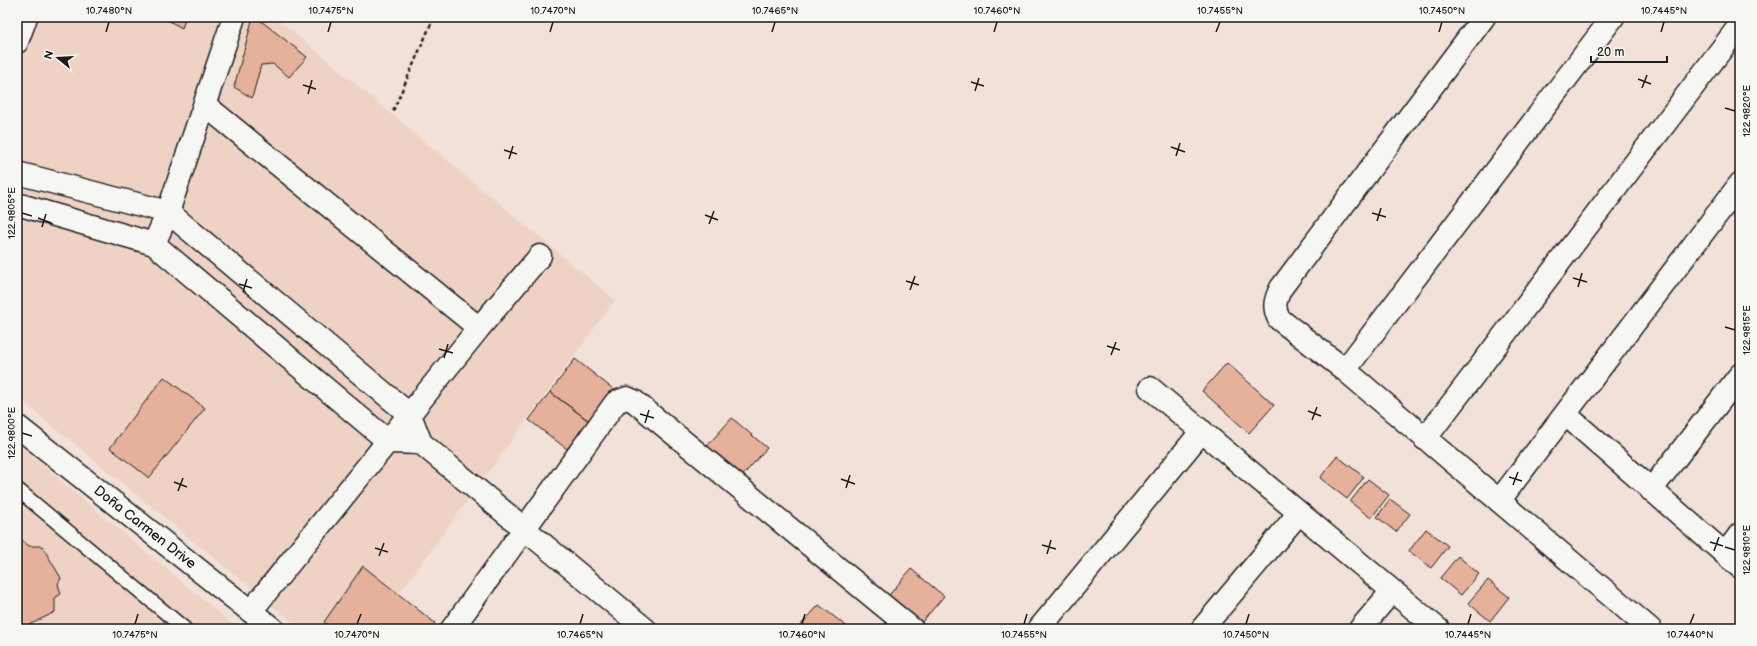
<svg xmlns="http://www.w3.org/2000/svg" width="1757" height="646" viewBox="0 0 1757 646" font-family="'Balsamiq Sans',sans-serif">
<rect width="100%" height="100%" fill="#f1e1d8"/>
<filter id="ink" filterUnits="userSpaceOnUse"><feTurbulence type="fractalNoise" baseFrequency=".025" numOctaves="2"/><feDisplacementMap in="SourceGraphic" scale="8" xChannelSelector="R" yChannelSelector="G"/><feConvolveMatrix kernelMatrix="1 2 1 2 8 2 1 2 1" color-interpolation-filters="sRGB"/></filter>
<g filter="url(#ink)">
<path fill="#eed3c5" d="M17,17H275L615,300L373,629H301L17,397Z
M17,444L238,629H17Z"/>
<path fill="#e6b19a" stroke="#1c1c1c" d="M162,17H186L182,28Z
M253,17H256L307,57L289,77L273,64L261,65L252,98L234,87Z
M575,359L613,389L589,421L550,392Z
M1227,363L1274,405L1249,433L1202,391Z
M164,377L205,408L149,478L110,448Z
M550,392L589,421L567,449L529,420Z
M732,418L767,448L737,482L706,447Z
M1337,456L1364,477L1347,499L1320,478Z
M1368,479L1389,495L1371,518L1350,502Z
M1390,499L1410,514L1396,532L1377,517Z
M1426,529L1448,546L1431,568L1409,551Z
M22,540L29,546H42L61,578L58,584L61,594L55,598V612L21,629H17V541Z
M1458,556L1479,574L1461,595L1440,578Z
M363,566L435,623L430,629H333L324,622Z
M911,569L944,596L917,628L885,600Z
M1488,580L1509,597L1490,621L1468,603Z
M819,605L850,629H797Z"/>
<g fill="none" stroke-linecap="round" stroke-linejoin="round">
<defs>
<path id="lane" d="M17,489L185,629"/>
<path id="street" d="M1484,17L1281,288C1275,300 1273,307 1279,319L1345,370L1650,629
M17,42L26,17
M205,105L479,328
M17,173L168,212L410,415L421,443L645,629
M17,204L154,244L389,442L421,443
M154,244L168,212L234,17
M1345,370L1613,17
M1150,388L1438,629
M1565,414L1740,567
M1425,439L1740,25
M1651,490L1740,375
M1499,501L1740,184
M1725,554L1740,534
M251,611L479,328L540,256
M452,629L616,402L627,398L634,401L912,629
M1039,629L1202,431
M1202,629L1299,513
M1360,629L1392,591"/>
<path id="secondary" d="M17,426L273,629"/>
</defs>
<use href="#lane" stroke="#1c1c1c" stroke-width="16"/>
<use href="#street" stroke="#1c1c1c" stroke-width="25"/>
<use href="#secondary" stroke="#1c1c1c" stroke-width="25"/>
<path stroke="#1c1c1c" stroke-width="2.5" stroke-dasharray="4 3" stroke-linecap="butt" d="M393,111L434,17"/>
<use href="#lane" stroke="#f6f6f2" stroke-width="13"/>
<use href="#street" stroke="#f6f6f2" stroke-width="22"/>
<use href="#secondary" stroke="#f6f6f2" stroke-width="22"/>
</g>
</g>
<path fill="none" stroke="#1c1c1c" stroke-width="1.5" d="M106,32L109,22M328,32L331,22M550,32L553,22M772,32L775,22M994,32L997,22M1216,32L1220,22M1439,32L1442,22M1661,32L1664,22M1638,79L1651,84M971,82L984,86M303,85L316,89M1642,88L1647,75M975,91L979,78M308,94L312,80M1725,108L1735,111M1171,147L1185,152M504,150L517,154M1176,156L1180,143M509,159L513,146M22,213L32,216M1372,213L1386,217M705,215L718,220M38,218L51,223M1377,221L1381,208M709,224L714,211M42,227L46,214M1573,278L1587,282M906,281L919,285M239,284L252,288M1578,287L1582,273M910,290L915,276M243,292L247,279M1725,327L1735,330M1107,346L1120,350M439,349L453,353M1111,355L1116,342M444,358L448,344M1308,411L1321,416M640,414L654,418M1312,420L1317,407M645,423L649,410M22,433L32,436M1509,477L1522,481M841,479L855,484M174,482L187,487M1513,485L1518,472M846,488L850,475M178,491L183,478M1710,542L1723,546M1042,545L1056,549M1725,547L1735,550M375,548L388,552M1714,551L1719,537M1047,554L1051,540M379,556L384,543M135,624L138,614M357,624L361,614M580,624L583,614M802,624L805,614M1024,624L1027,614M1246,624L1249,614M1468,624L1471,614M1690,624L1694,614"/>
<g text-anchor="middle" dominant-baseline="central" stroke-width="3.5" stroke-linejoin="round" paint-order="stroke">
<g font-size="14" fill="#1c1c1c" stroke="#f6f6f2">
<text transform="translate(145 527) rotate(38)">Doña Carmen Drive</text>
</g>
</g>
<rect width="1757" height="646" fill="none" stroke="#f6f6f2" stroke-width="44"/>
<g transform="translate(58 58) rotate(288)" stroke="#f6f6f2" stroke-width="3" paint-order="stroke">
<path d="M0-3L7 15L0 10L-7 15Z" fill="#1c1c1c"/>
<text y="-6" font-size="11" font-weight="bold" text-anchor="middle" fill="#1c1c1c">N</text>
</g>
<path d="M1591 56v6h76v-6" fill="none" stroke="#1c1c1c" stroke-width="2"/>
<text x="1597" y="56" font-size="12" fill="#1c1c1c" stroke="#f6f6f2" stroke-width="3" paint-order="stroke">20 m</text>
<rect x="22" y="22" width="1713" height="602" fill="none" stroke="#1c1c1c" stroke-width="1.5"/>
<g font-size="10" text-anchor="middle" fill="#1c1c1c">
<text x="109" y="14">10.7480°N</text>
<text x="331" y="14">10.7475°N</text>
<text x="553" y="14">10.7470°N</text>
<text x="775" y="14">10.7465°N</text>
<text x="997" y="14">10.7460°N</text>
<text x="1220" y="14">10.7455°N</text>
<text x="1442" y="14">10.7450°N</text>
<text x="1664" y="14">10.7445°N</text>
<text transform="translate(1746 111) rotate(-90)" y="4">122.9820°E</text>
<text transform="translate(11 213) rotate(-90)" y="4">122.9805°E</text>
<text transform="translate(1746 330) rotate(-90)" y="4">122.9815°E</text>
<text transform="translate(11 433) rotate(-90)" y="4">122.9800°E</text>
<text transform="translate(1746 550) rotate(-90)" y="4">122.9810°E</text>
<text x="135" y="638">10.7475°N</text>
<text x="357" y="638">10.7470°N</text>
<text x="580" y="638">10.7465°N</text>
<text x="802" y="638">10.7460°N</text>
<text x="1024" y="638">10.7455°N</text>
<text x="1246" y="638">10.7450°N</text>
<text x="1468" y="638">10.7445°N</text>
<text x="1690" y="638">10.7440°N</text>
</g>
</svg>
